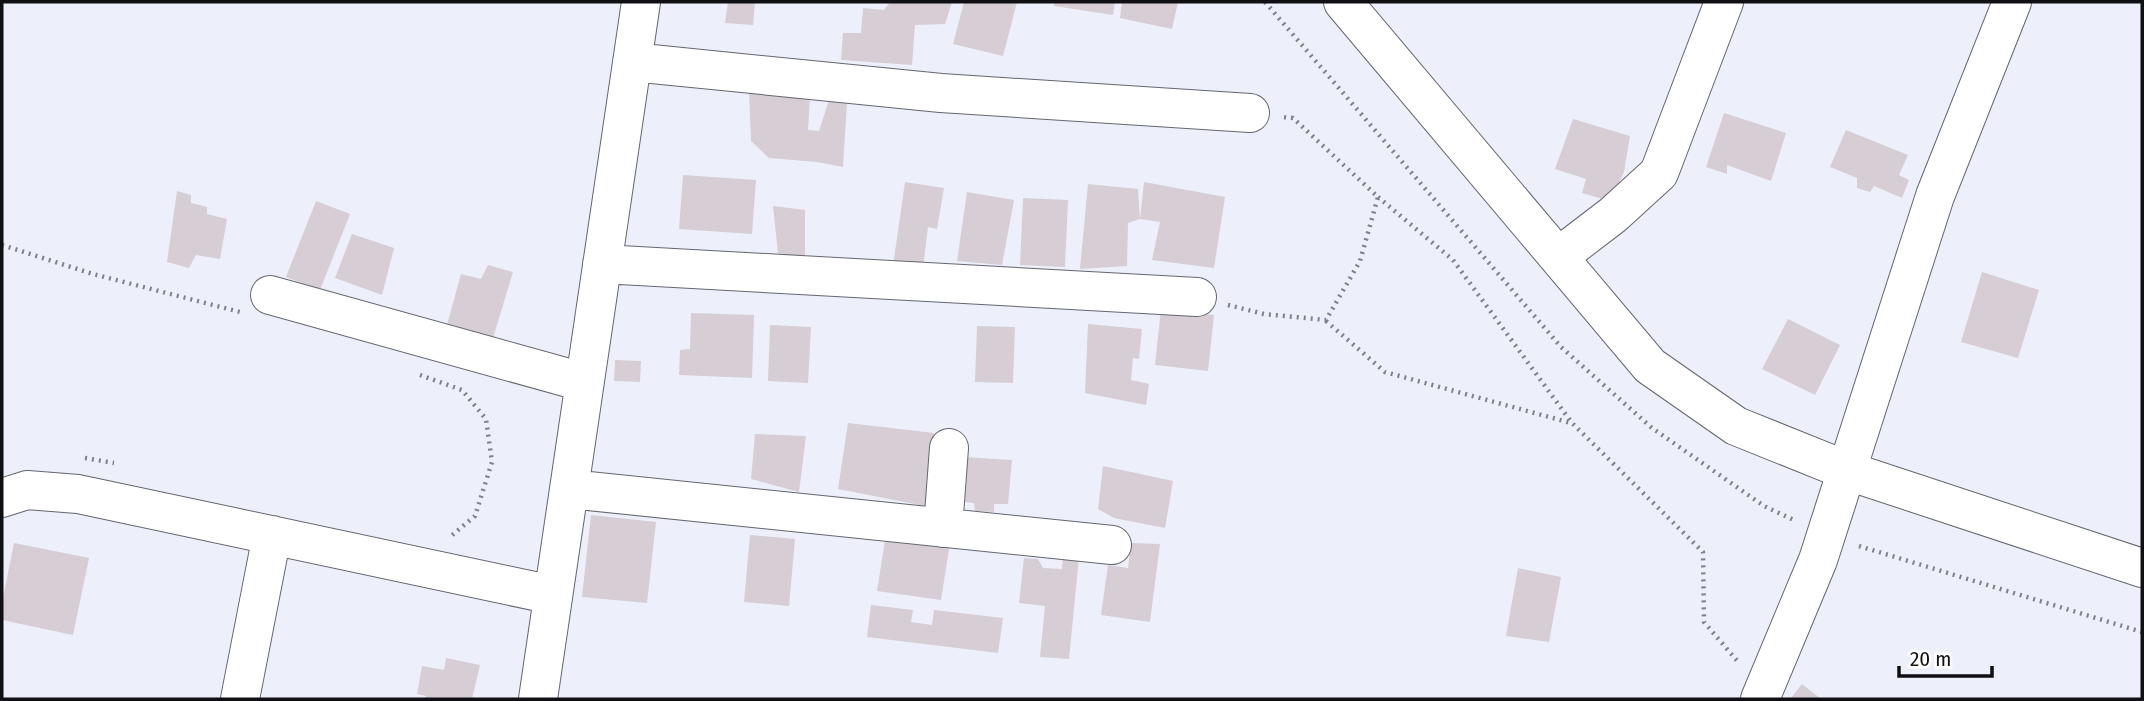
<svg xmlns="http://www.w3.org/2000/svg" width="2144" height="701" viewBox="0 0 2144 701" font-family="'Fira Sans Condensed',sans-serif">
<rect width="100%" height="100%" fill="#edf0fa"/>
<path fill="#d6cdd5" d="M728,2H755L753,25L725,23Z
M890,2H952L945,24L915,25L912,65L841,60L843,33H861L863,8L884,10Z
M964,2H1017L1003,56L953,44Z
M1055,2H1115L1113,15L1054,6Z
M1122,2H1178L1172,29L1120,18Z
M749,90L810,97L808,130L819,131L829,100L847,102L843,167L817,162L769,158L751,141Z
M1724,113L1786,133L1771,181L1727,165V174L1706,167Z
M1573,119L1630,136L1624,172L1610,201L1582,193L1586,179L1555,169Z
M1846,130L1908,155L1899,175L1909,180L1902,198L1874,186L1870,192L1857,188V178L1830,167Z
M683,175L756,180L752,234L679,229Z
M905,182L944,188L937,229L928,227L923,268L893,266Z
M1144,182L1225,197L1214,268L1152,260L1160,222L1140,219Z
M1088,184L1138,189L1140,219L1128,223L1127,266L1080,269Z
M177,191L191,195V203L207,207V214L227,219L220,259L196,255L189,268L167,262Z
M967,192L1014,200L1002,265L957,261Z
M1023,198L1068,200L1065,267L1020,265Z
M316,201L350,214L320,290L286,277Z
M773,206L805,210V257L778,253Z
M352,234L394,248L382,295L335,278Z
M488,265L513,272L493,338L447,325L461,274L481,279Z
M1982,272L2039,290L2018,358L1961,342Z
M1161,309L1214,315L1208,371L1155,365Z
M691,313L754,315L752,378L679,375L680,350L690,349Z
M1788,319L1840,345L1815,395L1762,369Z
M1088,324L1142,329L1139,359L1133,358L1131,380L1149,384L1146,405L1085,393Z
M770,325L811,327L808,383L768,381Z
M977,326L1015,327L1013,383L975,382Z
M615,360L641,361L640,382L614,381Z
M848,423L934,433L925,506L838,489Z
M755,434L806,436L799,492L751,479Z
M963,457L1012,460L1008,504H994V512L975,511L974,503L955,501Z
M1103,466L1173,481L1165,528L1114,518L1098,509Z
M591,515L656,522L647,603L582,597Z
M886,534L950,543L941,600L877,591Z
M750,535L795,539L789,606L744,602Z
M14,543L89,558L73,635L2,620V603Z
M1131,543L1160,544L1150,622L1101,615L1108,565L1128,568Z
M1063,556L1079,557L1069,659L1040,657L1045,606L1019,603L1024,558L1038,559L1043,568L1062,569Z
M1518,568L1561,577L1549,642L1506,636Z
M871,605L913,610L911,622L932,625L934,610L1003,618L998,653L867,637Z
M446,658L480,665L472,699H425L426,696L417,694L422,666L444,670Z
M1802,684L1821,699H1790Z"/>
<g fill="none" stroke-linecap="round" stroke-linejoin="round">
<defs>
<path id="minor" d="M1343,2L1650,366L1736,426L1848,471L2142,568
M632,62L941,93L1250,113
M1558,257L1613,215L1659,173L1724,2
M602,264L1197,297
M270,295L583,382
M569,489L1112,545
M2,498L27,490L78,494L553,595
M943,528L949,448
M240,699L272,535
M538,699L641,2
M1760,699L1818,560L1935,196L2012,2"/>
</defs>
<use href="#minor" stroke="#64666f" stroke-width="40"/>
<path stroke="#808188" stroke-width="4.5" stroke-dasharray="2 5" stroke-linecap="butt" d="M1265,2L1561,347L1652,428L1764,506L1796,521
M1378,197L1453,260L1572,423L1703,552L1704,622L1739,663
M2,245L93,274L240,312
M1228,305L1264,314L1326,320L1360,261L1378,197L1293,118L1282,117
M1326,321L1385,372L1571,423
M420,375L462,390L486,419L492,462L475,516L450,537
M85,458L114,463
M1859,546L2142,632"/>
<use href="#minor" stroke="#fff" stroke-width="38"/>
</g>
<rect width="2144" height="701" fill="none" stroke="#101014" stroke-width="7"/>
<path d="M1899 666v10h93v-10" fill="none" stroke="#101014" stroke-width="3.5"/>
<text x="1910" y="666" font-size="21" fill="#101014" stroke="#ffffff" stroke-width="5" paint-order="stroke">20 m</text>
</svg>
